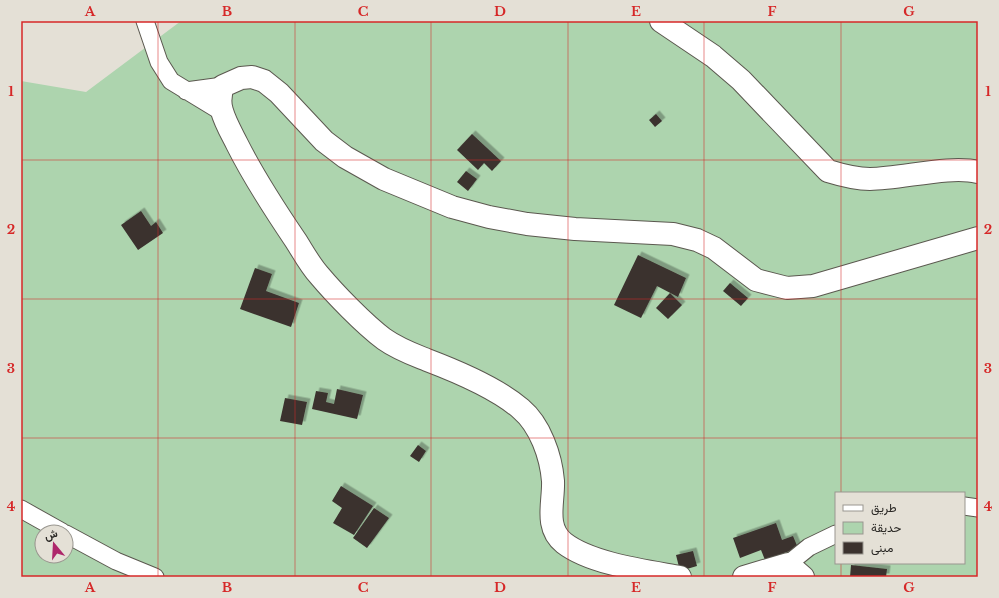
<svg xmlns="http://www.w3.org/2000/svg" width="999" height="598" viewBox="0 0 999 598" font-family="'Libre Baskerville',Vazirmatn,serif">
<defs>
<filter id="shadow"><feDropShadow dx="3.5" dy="-3.5" stdDeviation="0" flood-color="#0004"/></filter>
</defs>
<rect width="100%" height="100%" fill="#e4e0d6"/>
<path fill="#add4ae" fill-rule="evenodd" d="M181,21H978V577H21V81L86,92ZM836,493H964V563H836ZM42,532H66V556H42Z"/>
<path fill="#3b322e" filter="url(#shadow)" d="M656,114L662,121L655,127L649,120Z
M472,134L501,161L492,171L484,163L478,170L457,150Z
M466,171L477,179L468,191L457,182Z
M141,211L151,226L156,222L163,233L138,250L121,225Z
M638,255L686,278L678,297L657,286L641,318L614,305Z
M255,268L272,274L266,291L299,303L291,327L240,309Z
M730,283L748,298L741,306L723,291Z
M670,293L682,305L668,319L656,308Z
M337,389L363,395L357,419L312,409L316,391L328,393L326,402L334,404Z
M285,398L307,402L302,425L280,421Z
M418,445L426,451L419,462L410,456Z
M341,486L373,506L354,535L333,523L342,508L332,501Z
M374,508L389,518L367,548L353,538Z
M776,523L782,540L793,536L798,548L765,560L761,550L740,558L733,538Z
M693,551L697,566L680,571L676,555Z
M851,565L887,569L886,577H850Z"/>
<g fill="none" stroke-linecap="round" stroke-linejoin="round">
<defs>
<path id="minor" d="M145,21L159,62L171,81L222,112
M186,91L223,86
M964,506L978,508
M21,509L62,532
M66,534L116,561L155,577
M788,564L809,547L836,534"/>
<path id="secondary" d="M661,21L713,56L741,80L828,171C841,175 856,179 870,179C901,179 949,165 978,172
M680,577C647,571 591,564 564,543C544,527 554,502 553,481C551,456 540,425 521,409C497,388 456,371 427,360C412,354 398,349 384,339C364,324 335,294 319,275C310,265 303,252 296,241C275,210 254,178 237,144C232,134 225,122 222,111C219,102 220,95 223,86L241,78L252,77L264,81L279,93L324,141L345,157L384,179L452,207L489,217L527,224L575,229L673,234L697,240L714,248L756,280L787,288L813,286L978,238
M744,577L788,564L803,577"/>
</defs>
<use href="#minor" stroke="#5b584f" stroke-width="19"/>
<use href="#secondary" stroke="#5b584f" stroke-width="24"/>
<use href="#minor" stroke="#fff" stroke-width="17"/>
<use href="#secondary" stroke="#fff" stroke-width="22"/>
</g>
<path fill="none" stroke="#d62828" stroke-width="1" stroke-opacity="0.55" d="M158,21V577M295,21V577M431,21V577M568,21V577M704,21V577M841,21V493M21,160H978M21,299H978M21,438H978M841,563V577"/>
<rect width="999" height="598" fill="none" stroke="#e4e0d6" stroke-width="44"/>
<rect x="835" y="492" width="130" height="72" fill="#e4e0d6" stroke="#99968f"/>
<rect x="843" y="505" width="20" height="6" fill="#ffffff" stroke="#99968f"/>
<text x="871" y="512" font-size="12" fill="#292724">طريق</text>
<rect x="843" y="522" width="20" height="12" fill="#add4ae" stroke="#99968f"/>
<text x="871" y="532" font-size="12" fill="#292724">حديقة</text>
<rect x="843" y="542" width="20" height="12" fill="#3b322e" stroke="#99968f"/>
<text x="871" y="552" font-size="12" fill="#292724">مبنى</text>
<g transform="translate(54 544) rotate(342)"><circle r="19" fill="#e4e0d6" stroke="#99968f"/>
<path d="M0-3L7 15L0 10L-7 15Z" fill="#ae276b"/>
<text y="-6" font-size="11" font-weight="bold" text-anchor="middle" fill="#292724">ش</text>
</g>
<rect x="22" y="22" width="955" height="554" fill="none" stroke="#d62828" stroke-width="1.5"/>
<g font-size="13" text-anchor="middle" font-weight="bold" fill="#d62828">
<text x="90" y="16">A</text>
<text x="227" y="16">B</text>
<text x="363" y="16">C</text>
<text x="500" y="16">D</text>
<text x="636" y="16">E</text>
<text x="772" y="16">F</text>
<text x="909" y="16">G</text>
<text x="11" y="96">1</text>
<text x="988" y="96">1</text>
<text x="11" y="234">2</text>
<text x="988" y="234">2</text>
<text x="11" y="373">3</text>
<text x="988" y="373">3</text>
<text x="11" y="511">4</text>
<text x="988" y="511">4</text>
<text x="90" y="592">A</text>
<text x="227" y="592">B</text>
<text x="363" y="592">C</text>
<text x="500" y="592">D</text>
<text x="636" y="592">E</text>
<text x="772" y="592">F</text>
<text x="909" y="592">G</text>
</g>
</svg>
